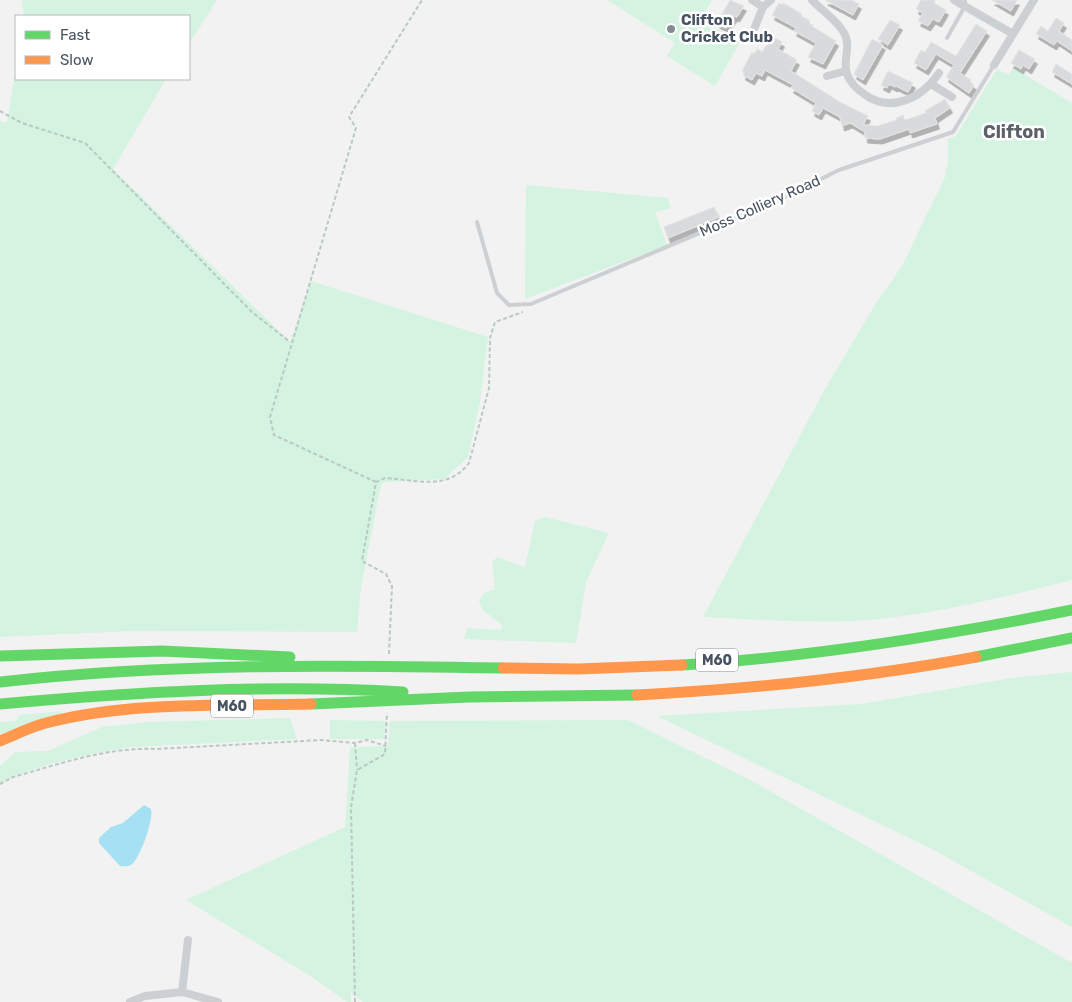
<svg xmlns="http://www.w3.org/2000/svg" width="1072" height="1002" viewBox="0 0 1072 1002" font-family="Rubik,sans-serif">
<defs>
<filter id="shadow"><feDropShadow dx="2.5" dy="5" stdDeviation="0" flood-color="#0004"/></filter>
</defs>
<rect width="100%" height="100%" fill="#f2f2f2"/>
<path fill="#d4f3e1" d="M22,0H217L189,44V16H24Z
M607,0H712L701,19L740,42L715,86L667,56L675,43Z
M16,66V79H166L113,169L290,342L311,281L488,337L480,402L468,457L444,479L386,482L381,484L361,587L357,632L131,631L0,637V121L7,123Z
M1013,68L1072,103V580C1000,598 926,617 852,621C802,623 753,619 703,617L824,391L873,308L902,266L945,177L948,160V139L956,136L997,69L1009,75Z
M526,185L668,198L671,208L655,212L667,245L525,299Z
M545,517L609,533L586,582L576,643L464,639L467,628L501,630L503,626L483,610L479,601L484,593L495,589L492,562L497,557L525,567L535,521Z
M1072,672V927L932,849L657,716L862,704L1012,678Z
M63,711L61,714L0,734V722L16,721L19,715Z
M290,718L297,739L131,747C95,752 32,766 0,783V766L15,752L48,751L102,727L147,722Z
M330,720L386,721L385,739H330Z
M628,720L752,781L1072,963V1002H363L351,993V1002H347L312,977L186,900L345,827L350,747L388,746L390,721Z"/>
<path fill="#a6e1f3" d="M144,805L151,809C154,819 140,859 131,865C127,867 124,866 120,866L99,843V838L111,827L123,823Z"/>
<path fill="#d9dadc" stroke="#e3e4e5" filter="url(#shadow)" d="M730,0L744,6L737,17L735,16L726,28L717,23Z
M825,0H852L859,4L853,15Z
M921,0H935L934,3L946,10L939,22L933,19L928,26L918,21L923,13L916,9Z
M992,0H1017L1011,11Z
M779,3L782,5L783,3L802,14L801,16L809,20L810,25L836,41L823,64L808,57L816,43L794,31L796,28L772,15Z
M1056,18L1064,23L1059,31L1072,40V51L1057,41L1054,45L1036,34L1041,26L1048,31Z
M890,20L900,25L888,45L878,39Z
M976,24L987,31L960,73L971,80L970,82L974,85L969,93L946,77L954,65L936,54L926,70L914,63L921,50L925,52L931,42L956,56Z
M772,36L782,42L778,49L797,60L791,71L840,102L868,116L863,125L877,126L897,120L896,118L903,115L905,120L926,113L925,111L945,99L950,108L935,118L937,124L910,133L909,129L880,139L865,138V132L850,123L842,126L840,117L823,108L819,115L812,111L816,103L791,88L793,85L765,70L762,76L756,73L752,80L743,75L744,72L742,71L752,52L754,54L757,49L762,52Z
M872,39L883,45L863,80L854,74Z
M1019,50L1035,59L1029,69L1023,65L1021,69L1011,63Z
M1056,64L1072,74V84L1052,72Z
M888,71L913,83L908,92L896,86L895,87L889,84L887,88L881,85Z
M714,207L719,217L668,238L664,227Z"/>
<g fill="none" stroke-linecap="round" stroke-linejoin="round">
<path stroke="#b9c8c3" stroke-width="2" stroke-dasharray="4 2.5" stroke-linecap="butt" d="M0,111L22,123L85,143L252,312L290,342
M376,482L274,435L270,417L356,128L349,117L422,0
M389,654L392,586L386,574L362,561L376,482L385,478C416,480 448,491 469,463L489,388L490,338L495,322L523,312
M355,743L357,770
M0,784L13,777C60,764 106,747 156,749L321,740L355,743L367,740L386,746
M355,1002L351,807L357,770L385,754L387,713"/>
<path stroke="#cdd0d3" stroke-width="4" d="M947,38L965,6V0
M477,222L497,293L509,305L531,304L783,198L839,170L953,132L994,65"/>
<path stroke="#cdd0d3" stroke-width="8" d="M752,0L763,7
M812,0C822,11 837,20 844,33C852,46 842,61 847,74C850,83 857,89 864,94C891,114 922,98 939,73
M954,0L1013,34
M755,27L763,7L771,0
M994,65L1034,0
M827,76L846,71
M931,84L952,97
M182,992L188,940
M130,1002L145,996L182,992L218,1002"/>
<path stroke="#63d668" stroke-width="11" d="M0,656L162,651L290,657
M976,657L1072,638
M682,665C813,657 943,636 1072,610
M0,682C167,663 334,665 503,668
M0,704C134,692 268,684 403,692
M311,704L469,697L637,695"/>
<path stroke="#ff974d" stroke-width="11" d="M503,668L578,669L682,665
M637,695C751,689 863,678 976,657
M0,741C15,735 30,727 46,723C128,701 226,706 311,704"/>
</g>
<circle fill="#838b93" stroke="#fff" stroke-width="2" cx="671" cy="29" r="5"/>
<g text-anchor="middle" dominant-baseline="central" stroke-width="5" stroke-linejoin="round" paint-order="stroke">
<g fill="#fff" stroke="#7e8790" stroke-width="1">
<rect x="696" y="648.5" width="42" height="23" rx="4"/>
<rect x="211" y="694.5" width="42" height="23" rx="4"/>
</g>
<g font-size="14" font-weight="bold" fill="#475360">
<text x="717" y="660">M60</text>
<text x="232" y="706">M60</text>
</g>
<g font-size="15" font-weight="bold" fill="#475360" stroke="#fff" text-anchor="start">
<text x="681" y="20">Clifton<tspan x="681" dy="17">Cricket Club</tspan></text>
</g>
<g font-size="15" fill="#475360" stroke="#fff">
<text transform="translate(760 206) rotate(-24)">Moss Colliery Road</text>
</g>
<g font-size="18" font-weight="bold" fill="#5c6167" stroke="#fff">
<text x="1014" y="132">Clifton</text>
</g>
</g>
<rect x="15" y="15" width="175" height="65" fill="#ffffff" stroke="#b5babf"/>
<rect x="25" y="31" width="25" height="8" fill="#63d668" stroke="#b5babf"/>
<text x="60" y="40" font-size="15" fill="#475360">Fast</text>
<rect x="25" y="56" width="25" height="8" fill="#ff974d" stroke="#b5babf"/>
<text x="60" y="65" font-size="15" fill="#475360">Slow</text>
</svg>
